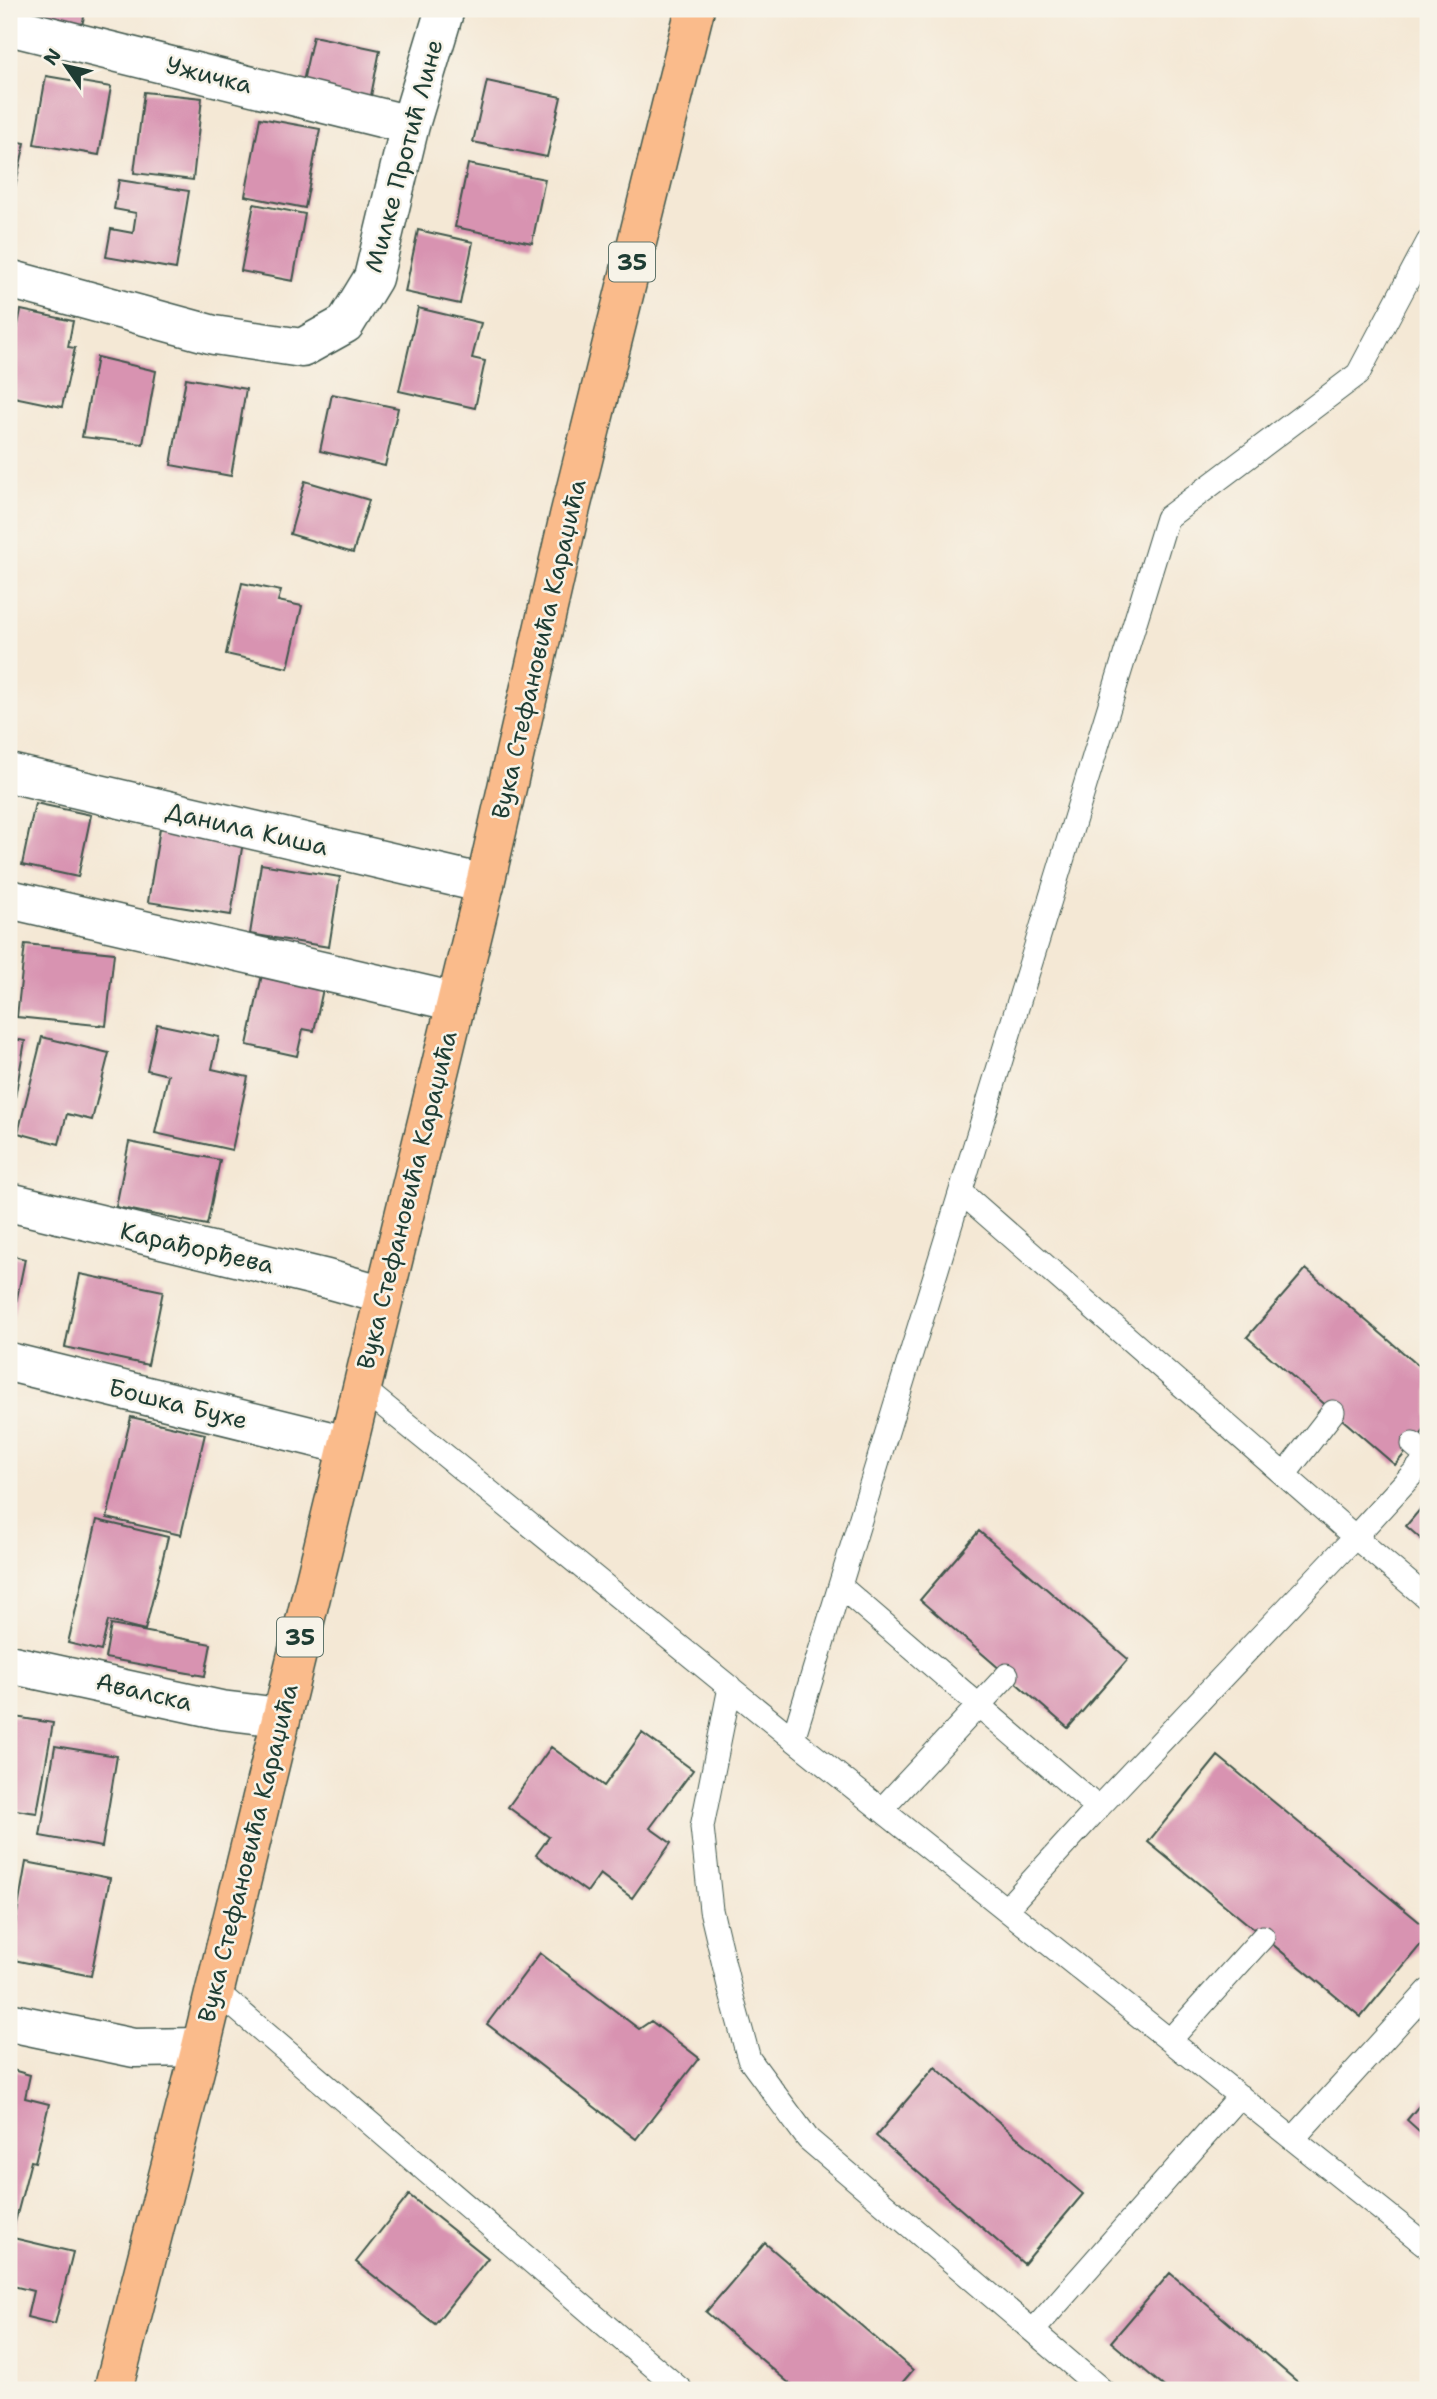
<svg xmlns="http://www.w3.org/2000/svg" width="1437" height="2399" viewBox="0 0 1437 2399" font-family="'Shantell Sans',sans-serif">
<rect width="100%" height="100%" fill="#f7f3e8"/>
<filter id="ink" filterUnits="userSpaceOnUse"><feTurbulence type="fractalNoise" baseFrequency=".0143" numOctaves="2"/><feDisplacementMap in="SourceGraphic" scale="14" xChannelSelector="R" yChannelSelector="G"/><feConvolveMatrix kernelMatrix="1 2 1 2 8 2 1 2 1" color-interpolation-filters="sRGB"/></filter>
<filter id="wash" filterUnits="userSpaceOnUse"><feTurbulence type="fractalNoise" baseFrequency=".00686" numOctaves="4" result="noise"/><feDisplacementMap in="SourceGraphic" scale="28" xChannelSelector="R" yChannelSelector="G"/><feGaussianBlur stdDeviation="1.57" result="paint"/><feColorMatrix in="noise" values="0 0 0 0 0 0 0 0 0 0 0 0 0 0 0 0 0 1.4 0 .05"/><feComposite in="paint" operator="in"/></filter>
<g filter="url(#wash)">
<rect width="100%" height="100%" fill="#f4e8d5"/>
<g id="blocks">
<path fill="#d893b1" d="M16,9H86L81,29Z
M313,36L380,50L370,101L302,86Z
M46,76L111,87L99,155L34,144Z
M487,81L561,97L547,157L473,142Z
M144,92L202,98L193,180L134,173Z
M260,118L320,129L305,208L245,196Z
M9,140L25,143L10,209H9Z
M468,164L545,179L532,243L455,227Z
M119,180L189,191L176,269L106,257L111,229L133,233L136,213L114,209Z
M254,204L305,214L293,281L241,271Z
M418,230L473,242L460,304L405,292Z
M418,308L481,323L472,358L485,361L475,408L399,391Z
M21,310L73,321L68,347L75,348L62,407L9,396V368Z
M97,357L156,371L143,444L82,437Z
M186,378L246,389L231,476L171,465Z
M332,394L398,408L385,466L320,451Z
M305,481L369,500L353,553L290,534Z
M242,583L281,591L278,601L302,606L288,668L226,654Z
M35,803L91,815L78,877L22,865Z
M160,828L243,842L231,915L148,902Z
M261,864L340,877L329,947L250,934Z
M25,944L114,953L106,1026L17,1017Z
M263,970L324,984L314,1031L303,1029L297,1056L247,1045Z
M157,1024L219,1037L212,1069L248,1077L232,1150L155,1133L168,1075L147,1070Z
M42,1037L109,1053L92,1120L67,1114L59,1144L18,1133Z
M9,1038L25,1041L10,1126H9Z
M129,1142L220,1160L207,1225L116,1207Z
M9,1255L25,1259L10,1332H9Z
M1306,1269L1428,1374V1426L1395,1465L1247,1337Z
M80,1274L163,1291L148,1365L65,1347Z
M131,1417L205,1434L181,1535L107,1518Z
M1428,1500V1545L1406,1526Z
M97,1520L168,1537L145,1630L108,1621L101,1651L68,1643Z
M979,1531L1128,1659L1068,1728L920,1600Z
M111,1625L211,1644L205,1676L105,1658Z
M9,1716L53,1723L37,1813L9,1809Z
M642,1733L693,1770L650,1828L671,1843L632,1898L600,1874L587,1892L536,1855L549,1837L508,1807L551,1747L604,1786Z
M55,1746L117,1756L102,1847L40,1836Z
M1218,1756L1428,1929V1936L1361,2017L1148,1842Z
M26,1862L110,1878L91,1976L9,1959Z
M540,1953L639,2029L651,2021L699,2058L636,2139L487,2024Z
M935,2067L1083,2194L1024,2264L876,2136Z
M9,2069L30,2075L25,2098L49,2104L35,2162L31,2161L13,2230L9,2229Z
M1428,2095V2139L1407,2120Z
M409,2195L488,2258L435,2324L356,2262Z
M9,2237L73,2252L55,2324L27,2317L33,2291L9,2285Z
M765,2243L913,2370L896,2390H797L706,2312Z
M1170,2273L1307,2390H1168L1111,2342Z"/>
</g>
</g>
<g filter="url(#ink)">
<use href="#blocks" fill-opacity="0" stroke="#3f574c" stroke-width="2"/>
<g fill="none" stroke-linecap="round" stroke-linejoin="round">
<defs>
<path id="lane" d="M361,1387L793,1739L1167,518L1358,374L1428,242
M1413,1444L1428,1457L1355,1537L1428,1599
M1284,1475L1333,1412
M840,1586L1098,1808L1355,1537L961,1192
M730,1687L702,1827L711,1910L730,1990L749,2059L808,2139L1102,2390
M793,1739L1428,2247
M882,1809L1007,1675
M1006,1909L1098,1808
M215,1990L681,2390
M1170,2040L1263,1937
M1293,2139L1428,1991
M1033,2331L1240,2096"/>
<path id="street" d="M9,26L410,125
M9,279L214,335L302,348L345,324L373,278L410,125L445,9
M9,773L485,884
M9,899L456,1002
M9,1202L327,1279L384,1295
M9,1362L346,1445
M9,1664L221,1710L280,1717
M9,2022L134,2048L201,2047"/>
<path id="primary" d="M113,2390L201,2047L485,884L569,516L695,9"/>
</defs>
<use href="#lane" stroke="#3f574c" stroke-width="25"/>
<use href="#street" stroke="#3f574c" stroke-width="41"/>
<use href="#primary" stroke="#3f574c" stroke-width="41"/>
<use href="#lane" stroke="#fff" stroke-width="23"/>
<use href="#street" stroke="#fff" stroke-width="38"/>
<use href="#primary" stroke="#fabb8b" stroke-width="38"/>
</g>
</g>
<g text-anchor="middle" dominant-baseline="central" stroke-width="5" stroke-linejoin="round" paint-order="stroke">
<g fill="#f7f3e8" stroke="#60746a" stroke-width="2">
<rect x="609" y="242.5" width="46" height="39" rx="5"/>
<rect x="277" y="1617.5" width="46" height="39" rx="5"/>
</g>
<g font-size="23" font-weight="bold" fill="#1f3d34">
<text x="632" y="262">35</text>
<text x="300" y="1637">35</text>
</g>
<g font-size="24" fill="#1f3d34" stroke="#f7f3e8">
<text transform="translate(209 75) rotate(14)">Ужичка</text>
<text transform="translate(404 156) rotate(-75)">Милке Протић Лине</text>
<text transform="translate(539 649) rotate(-77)">Вука Стефановића Караџића</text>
<text transform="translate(247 829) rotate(13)">Данила Киша</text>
<text transform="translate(407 1200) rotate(-76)">Вука Стефановића Караџића</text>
<text transform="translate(197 1248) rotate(13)">Карађорђева</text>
<text transform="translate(178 1404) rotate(14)">Бошка Бухе</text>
<text transform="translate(144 1692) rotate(13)">Авалска</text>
<text transform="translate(248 1853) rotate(-76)">Вука Стефановића Караџића</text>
</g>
</g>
<rect width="1437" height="2399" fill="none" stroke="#f7f3e8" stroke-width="35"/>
<g transform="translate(66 66) rotate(304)" stroke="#f7f3e8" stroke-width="5" paint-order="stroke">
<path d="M0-5L12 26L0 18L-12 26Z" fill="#1f3d34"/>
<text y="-10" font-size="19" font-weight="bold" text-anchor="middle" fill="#1f3d34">N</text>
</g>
</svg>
